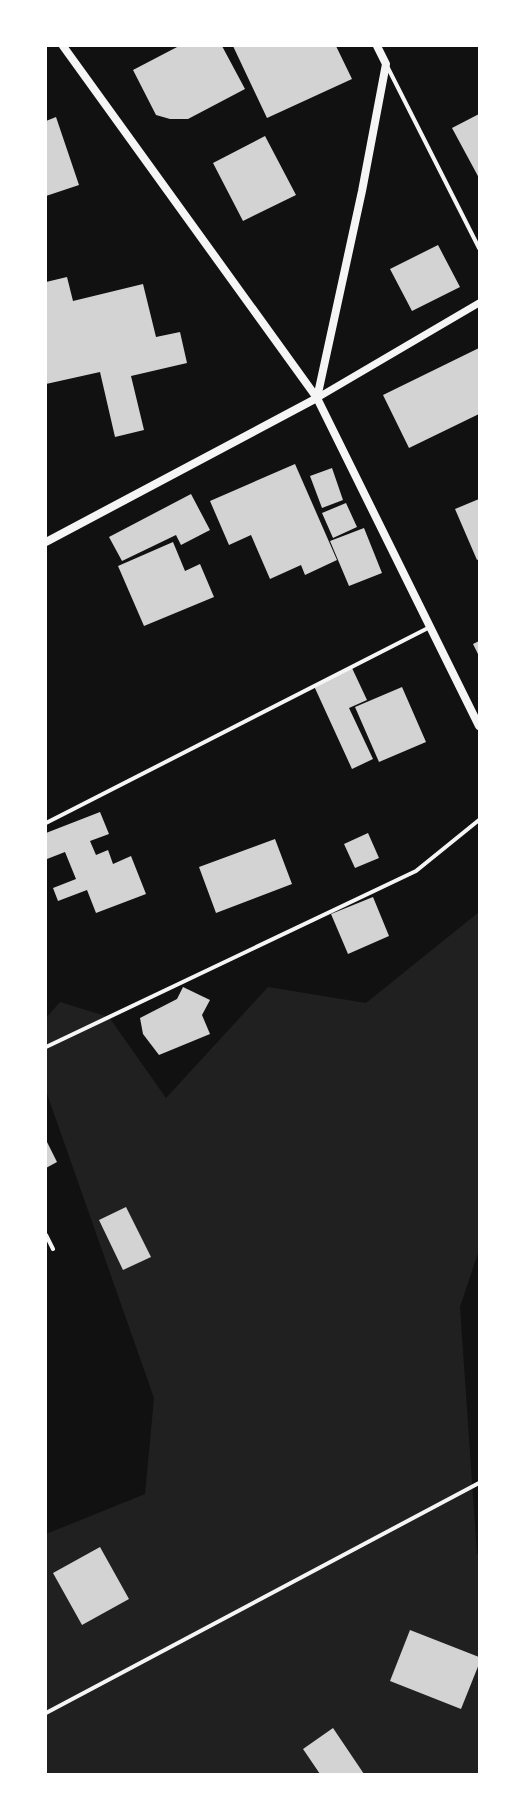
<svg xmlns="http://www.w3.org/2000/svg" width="525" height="1820" viewBox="0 0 525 1820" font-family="Inter,sans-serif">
<rect width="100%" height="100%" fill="#111"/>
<path fill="#202020" d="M479,912V1250L460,1307L477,1554L479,1555V1774H46V1534L145,1494L154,1398L46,1091V1018L60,1002L109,1017L166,1098L268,987L366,1003Z"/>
<path fill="#d3d3d3" d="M179,46H222L245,89L188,119H170L156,115L133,70Z
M233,46H336L352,79L267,118Z
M479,114V178L452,128Z
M56,117L79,185L46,196V121Z
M265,136L296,195L243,221L213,163Z
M438,245L460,287L412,311L390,269Z
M67,277L73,301L143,284L156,337L180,332L187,363L131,376L144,430L115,437L100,372L46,384V282Z
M479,348V414L409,448L383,395Z
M295,464L337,560L305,575L301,565L270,579L251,535L229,545L210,501Z
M332,468L343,500L322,508L310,476Z
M191,494L210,530L181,545L176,535L122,561L109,537Z
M479,499V559L477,560L455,509Z
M346,503L357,527L333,538L322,513Z
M364,528L382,573L349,586L330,541Z
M173,542L185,571L200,564L214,597L144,626L118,566Z
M479,641V656L473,644Z
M352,668L367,700L349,708L373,759L352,769L314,686Z
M402,687L426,742L379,762L355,707Z
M100,812L109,834L90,841L96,855L108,850L113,864L131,856L146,894L96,913L87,890L58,901L53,888L76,879L65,852L47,859L46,833Z
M368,833L379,858L355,868L344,844Z
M275,839L292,884L216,913L199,867Z
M373,897L389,936L348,954L331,914Z
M183,987L210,1000L202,1015L210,1034L159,1055L143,1034L140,1018L177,999Z
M46,1140L57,1162L46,1168Z
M126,1207L151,1257L123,1270L99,1220Z
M100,1547L129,1599L82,1625L53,1573Z
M410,1630L479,1657V1664L461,1709L390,1681Z
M333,1728L364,1774H320L303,1749Z"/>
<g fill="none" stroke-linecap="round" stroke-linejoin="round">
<path stroke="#f5f5f5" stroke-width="4" d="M387,66L479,248
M46,823L430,627
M46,1047L416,871L479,820
M46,1235L53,1249
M46,1713L479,1483"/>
<path stroke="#f5f5f5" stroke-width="7" d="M317,398L479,303"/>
<path stroke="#f5f5f5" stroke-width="8" d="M63,46L317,398L479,726
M317,398L362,191L386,64L377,46
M46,542L317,398"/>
</g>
<rect width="525" height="1820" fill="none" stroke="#ffffff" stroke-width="94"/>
</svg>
